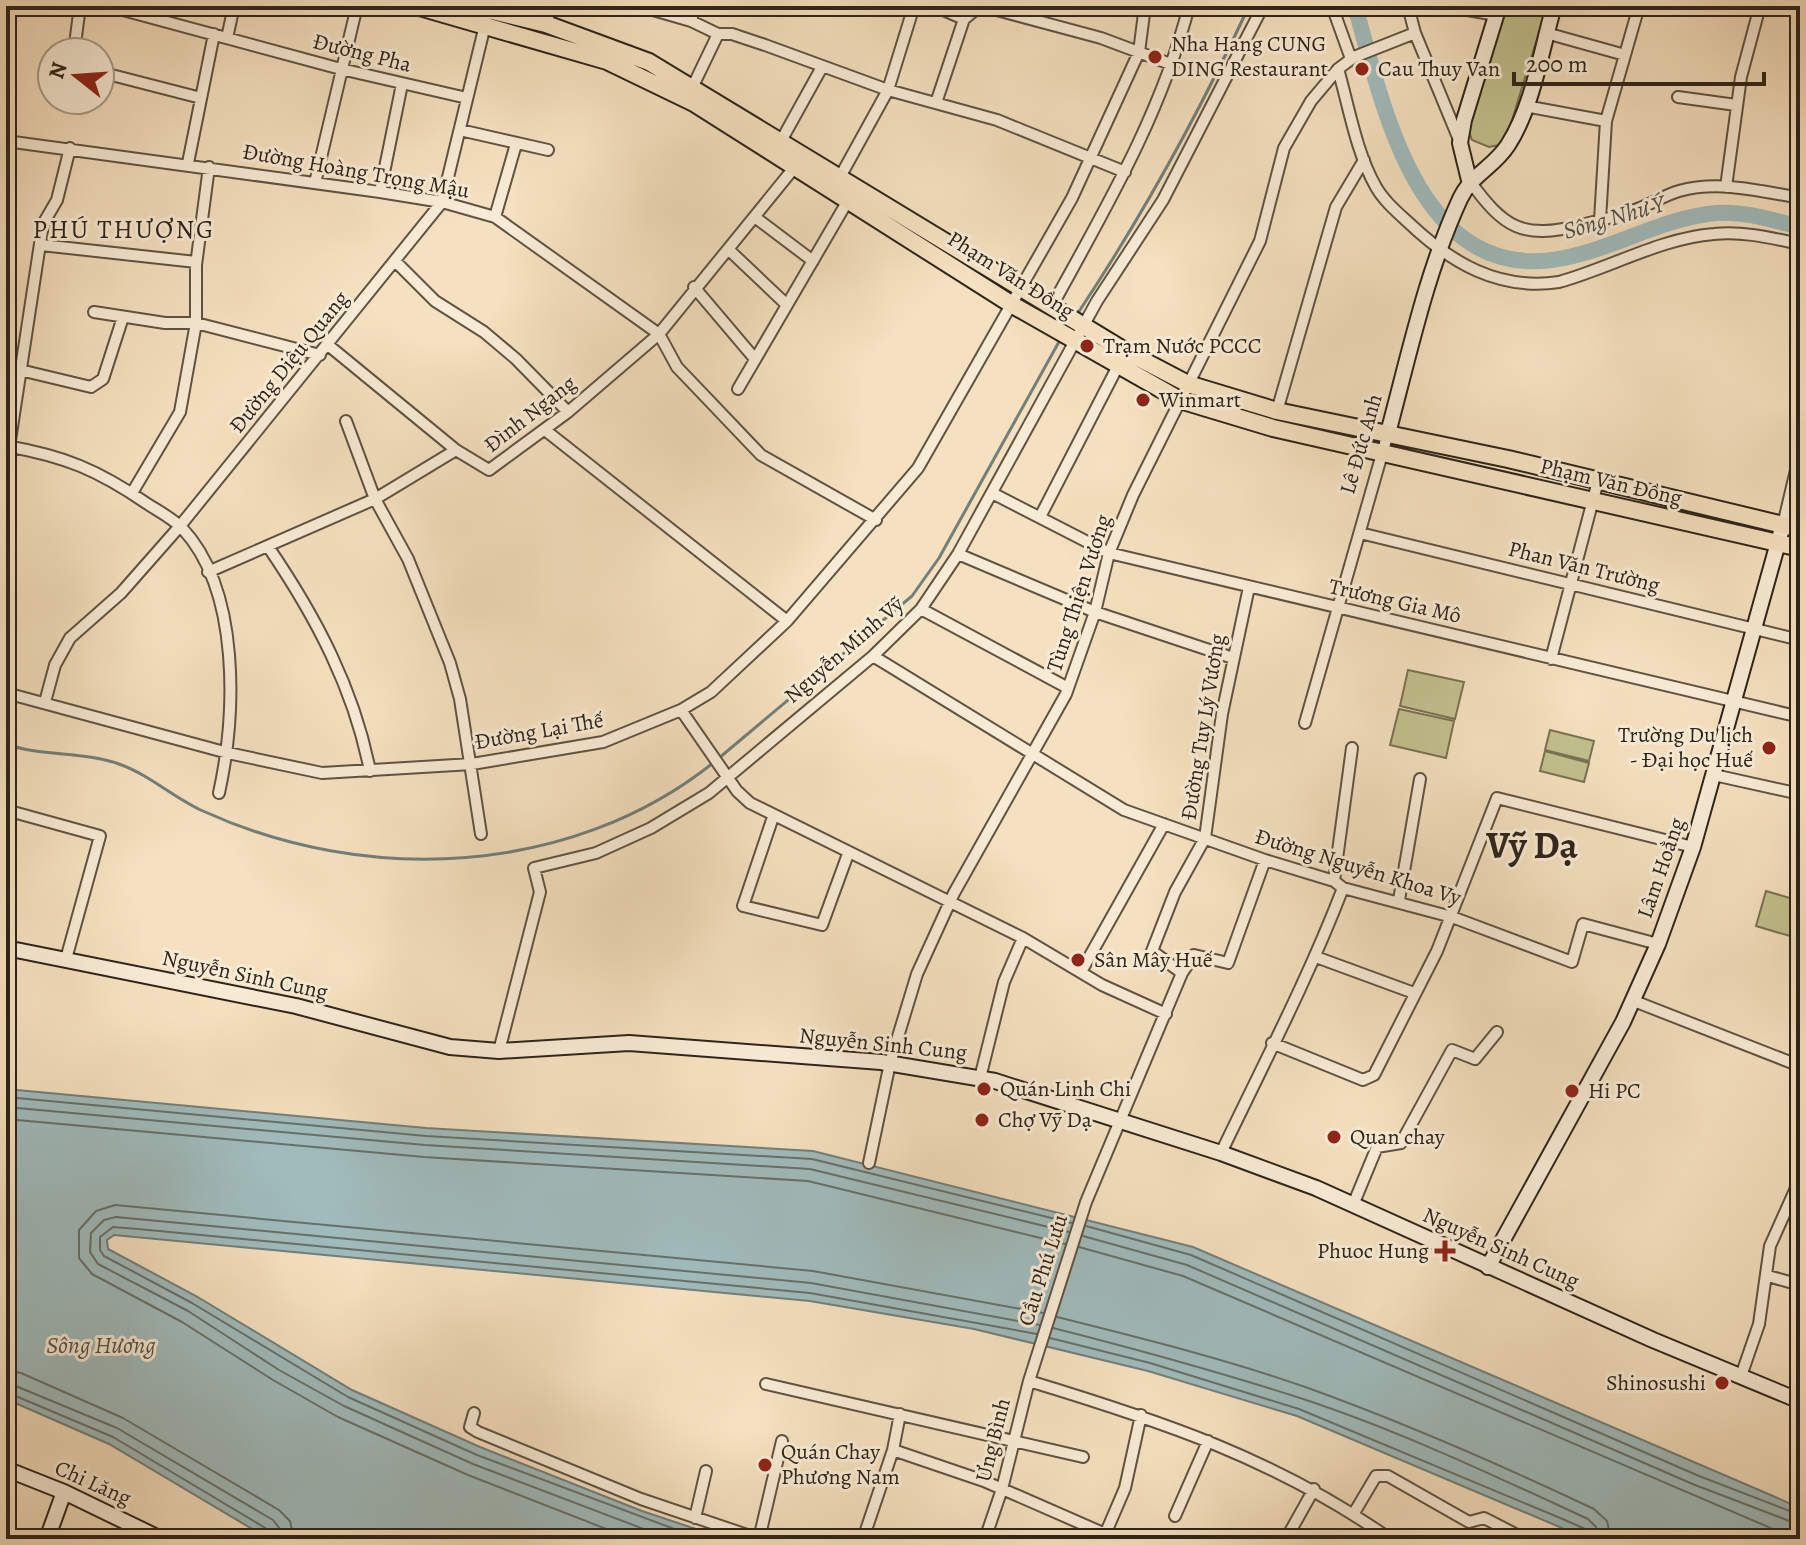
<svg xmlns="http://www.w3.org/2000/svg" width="1806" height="1545" viewBox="0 0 1806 1545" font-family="Alegreya,serif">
<rect width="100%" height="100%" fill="#f5e0bf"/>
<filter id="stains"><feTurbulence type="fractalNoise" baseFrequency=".0025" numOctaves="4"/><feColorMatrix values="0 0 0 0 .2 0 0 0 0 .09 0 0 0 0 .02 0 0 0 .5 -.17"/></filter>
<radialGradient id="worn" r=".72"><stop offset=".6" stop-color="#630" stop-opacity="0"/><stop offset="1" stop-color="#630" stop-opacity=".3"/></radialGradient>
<path fill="#c2c18e" stroke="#787254" stroke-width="2" d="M1504,6H1547L1509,130L1499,145L1489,147L1472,140L1468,129Z
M1408,670L1464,682L1455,719L1400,706Z
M1399,709L1454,721L1446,758L1390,745Z
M1550,730L1594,741L1589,761L1545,750Z
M1545,751L1589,763L1584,782L1540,771Z
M1766,891L1800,901V939L1756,926Z"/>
<path fill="#a0bbbc" stroke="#727f7b" stroke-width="2" d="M6,1089L426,1128L813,1151L1193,1247L1773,1496L1800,1508V1539H1588L1297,1416L1148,1371L974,1329L810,1301L114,1235L107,1240L108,1249L196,1296L352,1390L480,1447L642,1511L726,1539H269L109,1444L6,1399Z"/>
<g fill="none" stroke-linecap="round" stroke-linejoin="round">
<path stroke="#66706b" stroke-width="2" d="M6,1097L426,1136L812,1159L1072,1223
M6,1107L425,1145L810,1169L1069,1232
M6,1119L424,1157L808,1181L1065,1244
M1086,1226L1191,1255L1699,1476L1800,1515
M1083,1236L1187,1265L1695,1485L1800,1525
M1079,1247L1183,1276L1787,1535L1800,1537
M1057,1317C1141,1338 1226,1359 1308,1388C1405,1423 1501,1465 1594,1509L1607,1521L1611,1539
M1053,1328C1136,1349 1219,1372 1300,1398C1398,1430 1495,1476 1588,1519L1596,1527L1599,1539
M1050,1338L1150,1363L1299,1409L1565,1520L1585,1529L1589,1539
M6,1370L21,1373L123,1418L279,1510L290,1521L294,1539
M6,1382L117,1428L273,1520L280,1529L281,1539
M6,1392L113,1437L267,1529L271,1539
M632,1539L468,1475L338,1417L273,1380L182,1322L92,1274L79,1258V1230L96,1211L115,1205L813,1271L1043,1313
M670,1539L473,1464L344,1406L279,1370L188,1311L98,1264L90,1252L91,1233L104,1220L116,1217L811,1283L1040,1325
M701,1539L477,1455L348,1397L192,1303L104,1256L100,1250V1237L113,1227L138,1229L810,1293L1037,1334"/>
<path stroke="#727f7b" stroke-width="3" d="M1078,313C1143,215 1199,113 1249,6
M6,744C42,757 83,751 119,764C150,775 174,798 203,811C367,886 571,876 713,763
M719,758L912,596L939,558L1060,340"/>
<path stroke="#a0bbbc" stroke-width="16" d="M1355,6C1382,101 1416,278 1552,260C1607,253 1660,218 1716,213C1745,211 1773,220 1800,227"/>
<defs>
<path id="street" d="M108,6L341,69L467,98
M639,6L691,21L718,34H732L765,45L888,90L997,120L1125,172
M934,6L964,19
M982,6L1101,38L1173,65
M1332,6L1351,59
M1408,6L1415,33L1460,142
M1445,6L1496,15
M691,21L695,6
M546,24L551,6
M1546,33L1625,55
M227,38L234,6
M74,52L80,6
M1338,69C1349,107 1356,152 1376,187C1384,201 1397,212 1409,223C1451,263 1499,291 1559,282C1610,268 1661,238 1714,234C1744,231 1771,238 1800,244
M100,72L201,98
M693,86L718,34
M1678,97L1736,105
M936,103L964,19L980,6
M1525,106L1606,121
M460,130L548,150
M6,141L380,192L442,202L495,217L659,334L677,367L761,455L876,520
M781,141L822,67
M188,163L214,34
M840,177L888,90L914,6
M1469,180C1504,228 1522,240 1581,225C1601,220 1621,216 1640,208C1653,203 1665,195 1679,191C1719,180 1760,191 1800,198
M315,183L357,6
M1726,187L1741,77L1760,6
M380,192L402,84
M495,217L516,144
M756,218L813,261
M1600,220L1606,121L1639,6
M41,245L196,262
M729,250L787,305
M396,262L435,301L484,332L516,359L568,412
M694,287L755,359
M1052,306C1105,209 1161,115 1189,6
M94,312L165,323H196L320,355
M328,345L456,450
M20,370L91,387L103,379L123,317
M738,389L850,197
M1277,411L1336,207L1364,160
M346,421L375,499L408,559L450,663L460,699L481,834
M545,430L787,621
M6,446C64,456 98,470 146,503C158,511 172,518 182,528C241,591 236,715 219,793
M132,493L180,412L196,323V265L209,167
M992,493L1109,553L1800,717
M1040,517L1120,362
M1783,525L1800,453
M6,528L9,447L43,224L57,200L70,148
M1360,533L1800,640
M269,548C316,617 354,689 370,771
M958,554L1095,612L1233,658
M208,572L375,499L456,450L489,470L568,412L659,334L798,163
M921,609L1068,688
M873,656L1124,810L1265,860L1334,881L1343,888L1452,917L1572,962L1583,924L1658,944
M1551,659L1598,481
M6,693L228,753L322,773L472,764L603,742L681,710L711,692L787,621L918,468L1072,198L1139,52L1145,6
M45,702L55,665L70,638L121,593L180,526L442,202L486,21
M681,710L737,791L750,803L1023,938L1102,985L1166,1014
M1305,723L1388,433
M1714,775L1800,794
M6,810L100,836L66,959
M773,817L743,906L822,925L848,854
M1334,881L1352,748
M1399,900L1420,779
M1316,957L1414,993
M1082,970L1164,824
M1182,973L1152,951L1175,892L1205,838L1222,714L1249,587
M1634,1001L1800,1066
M1272,1043L1363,1080L1374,1075L1437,951L1497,798L1693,847
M499,1051L540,892L534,868L596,853L651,828L709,793L873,656L921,609L958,554L1097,301L1163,200L1263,6
M980,1078L1004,982L1023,938
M1221,1153C1263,1065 1308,979 1343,888
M869,1163L890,1063L917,974L954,893L1066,694L1095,612L1109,553L1133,495L1260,241L1284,148L1311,101L1338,69L1354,57L1415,33
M1353,1205L1377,1147L1401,1143L1452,1050L1475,1059L1497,1032
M1768,1276L1800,1285
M1741,1376L1759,1324L1770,1246L1800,1179
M1029,1381C1161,1421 1276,1459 1390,1539
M766,1384L1083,1457
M474,1413L470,1427L478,1432L641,1499L759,1539
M893,1450L984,1481L1103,1533
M1354,1513L1376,1476H1388L1469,1522L1484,1518L1525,1539
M1175,1516L1208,1441
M695,1518L706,1471
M1104,1537L1125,1488L1141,1415
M759,1539L782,1441
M863,1539L893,1450L900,1414
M985,1539L1002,1489L1029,1381L1086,1202L1182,973L1194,955L1228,963L1265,860
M1286,1539L1314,1489"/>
<path id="secondary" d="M1469,180L1460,143L1464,120L1499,6
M1388,433C1409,355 1426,273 1460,199C1471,175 1494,167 1508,145C1533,106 1541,51 1554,6
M6,948L296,1006L450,1047L499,1051L629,1043L881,1062L995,1081L1221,1153L1316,1188L1653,1340L1800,1401
M1488,1267L1623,1022L1658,944L1693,847L1781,532
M6,1469L64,1492L161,1539
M47,1539L64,1492"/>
<path id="primary" d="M416,6L607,61L694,103L1011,304L1180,400L1273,428L1800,548
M472,6L546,24L649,62L1125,351L1188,384L1277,411L1508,459L1800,529"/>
</defs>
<use href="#street" stroke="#5f5343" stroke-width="14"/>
<use href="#secondary" stroke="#2d241a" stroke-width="18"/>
<use href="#primary" stroke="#2d241a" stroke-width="20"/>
<use href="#street" stroke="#f8ebd5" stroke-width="10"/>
<use href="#secondary" stroke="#f8ebd5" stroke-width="14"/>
<use href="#primary" stroke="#f5e0bf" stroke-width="16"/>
</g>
<g fill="#8f2418" stroke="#f8ebd5" stroke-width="3">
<circle cx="1155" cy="57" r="8"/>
<circle cx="1362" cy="69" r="8"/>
<circle cx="1087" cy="346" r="8"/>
<circle cx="1143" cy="400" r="8"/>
<circle cx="1769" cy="748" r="8"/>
<circle cx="1078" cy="960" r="8"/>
<circle cx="984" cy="1089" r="8"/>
<circle cx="1572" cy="1091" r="8"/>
<circle cx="982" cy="1120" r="8"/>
<circle cx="1334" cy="1137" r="8"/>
<path d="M1441 1239h8v8h8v8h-8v8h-8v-8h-8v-8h8z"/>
<circle cx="1722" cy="1383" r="8"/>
<circle cx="765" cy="1465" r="8"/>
</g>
<g text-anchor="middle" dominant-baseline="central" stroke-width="6" stroke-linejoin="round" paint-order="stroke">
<g font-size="22" fill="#2d241a" stroke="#f8ebd5" text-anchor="start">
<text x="1171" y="44">Nha Hang CUNG<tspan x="1171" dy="25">DING Restaurant</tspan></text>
<text x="1378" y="69">Cau Thuy Van</text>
<text x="1103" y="346">Trạm Nước PCCC</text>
<text x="1159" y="400">Winmart</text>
<text x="1753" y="735" text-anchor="end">Trường Du lịch<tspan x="1753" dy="25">- Đại học Huế</tspan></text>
<text x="1094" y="960">Sân Mây Huế</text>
<text x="1000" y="1089">Quán Linh Chi</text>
<text x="1588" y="1091">Hi PC</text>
<text x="998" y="1120">Chợ Vỹ Dạ</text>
<text x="1350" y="1137">Quan chay</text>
<text x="1429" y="1251" text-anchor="end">Phuoc Hung</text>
<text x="1706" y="1383" text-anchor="end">Shinosushi</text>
<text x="781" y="1452">Quán Chay<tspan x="781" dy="25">Phương Nam</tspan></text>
</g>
<g font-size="22" fill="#2d241a" stroke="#f8ebd5">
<text transform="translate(362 53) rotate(14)">Đường Pha</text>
<text transform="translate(356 171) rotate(10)">Đường Hoàng Trọng Mậu</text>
<text transform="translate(1011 275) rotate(32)">Phạm Văn Đồng</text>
<text transform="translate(289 362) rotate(-51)">Đường Diệu Quang</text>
<text transform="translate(530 414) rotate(-38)">Đình Ngang</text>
<text transform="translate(1361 444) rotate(-74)">Lê Đức Anh</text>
<text transform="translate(1611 482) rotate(13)">Phạm Văn Đồng</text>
<text transform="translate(1584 567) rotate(14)">Phan Văn Trường</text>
<text transform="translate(1079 593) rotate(-72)">Tùng Thiện Vương</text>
<text transform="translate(1395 601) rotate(13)">Trương Gia Mô</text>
<text transform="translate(844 650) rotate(-41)">Nguyễn Minh Vỹ</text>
<text transform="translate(1203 727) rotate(-81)">Đường Tuy Lý Vương</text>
<text transform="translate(539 731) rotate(-10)">Đường Lại Thế</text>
<text transform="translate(1358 867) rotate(17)">Đường Nguyễn Khoa Vy</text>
<text transform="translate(1661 868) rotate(-71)">Lâm Hoằng</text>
<text transform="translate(245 975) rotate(12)">Nguyễn Sinh Cung</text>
<text transform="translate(883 1044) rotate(6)">Nguyễn Sinh Cung</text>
<text transform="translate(1501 1248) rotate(24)">Nguyễn Sinh Cung</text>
<text transform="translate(1043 1270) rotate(-72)">Cầu Phú Lưu</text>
<text transform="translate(993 1440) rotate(-76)">Ưng Bình</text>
<text transform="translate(93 1483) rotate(24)">Chi Lăng</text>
</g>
<g font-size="24" font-style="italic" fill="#50514b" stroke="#f8ebd5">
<text transform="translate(1614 217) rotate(-16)">Sông Như Ý</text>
<text x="101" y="1345">Sông Hương</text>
</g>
<g font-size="26" letter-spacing="2" fill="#2d241a" stroke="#f8ebd5">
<text x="124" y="229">PHÚ THƯỢNG</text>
</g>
<g font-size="38" font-weight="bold" fill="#2d241a" stroke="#f8ebd5">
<text x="1532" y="845">Vỹ Dạ</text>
</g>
</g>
<rect width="1806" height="1545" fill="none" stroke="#f5e0bf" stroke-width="32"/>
<rect x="8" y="8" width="1790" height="1529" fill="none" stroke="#2d241a" stroke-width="4"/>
<rect x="16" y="16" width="1774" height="1513" fill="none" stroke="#2d241a" stroke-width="2"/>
<g transform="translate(76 76) rotate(287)"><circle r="38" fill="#f8ebd5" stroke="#a79b8a" stroke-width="2"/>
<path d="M0-6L14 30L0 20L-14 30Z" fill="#8f2418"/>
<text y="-12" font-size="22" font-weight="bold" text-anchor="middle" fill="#2d241a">N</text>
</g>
<path d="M1514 72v12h250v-12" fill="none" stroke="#2d241a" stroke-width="4"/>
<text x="1526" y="72" font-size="24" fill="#2d241a" stroke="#f8ebd5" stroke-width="6" paint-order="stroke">200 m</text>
<rect width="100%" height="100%" filter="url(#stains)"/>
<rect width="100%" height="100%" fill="url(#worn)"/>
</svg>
